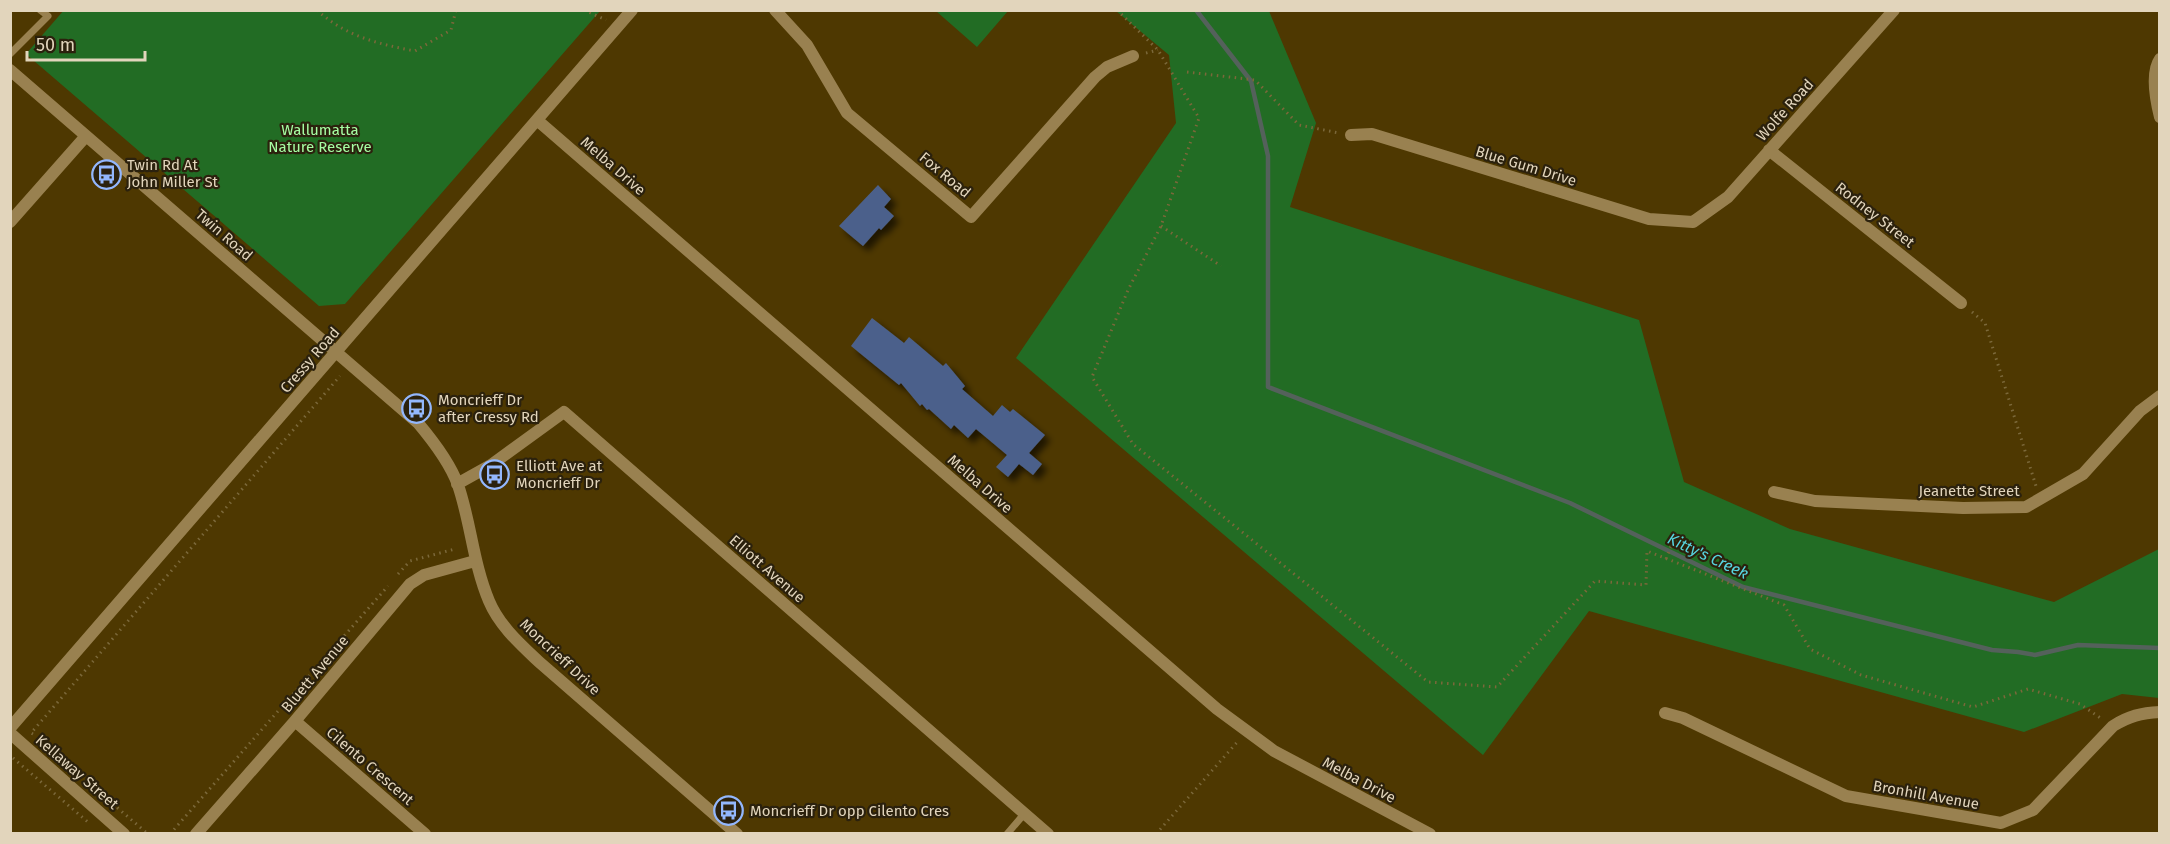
<svg xmlns="http://www.w3.org/2000/svg" width="2170" height="844" viewBox="0 0 2170 844" font-family="'Fira Sans',sans-serif">
<defs>
<filter id="shadow"><feDropShadow dx="5.5" dy="5.5" stdDeviation="3" flood-color="#0009"/></filter>
</defs>
<rect width="100%" height="100%" fill="#4e3801"/>
<path fill="#226c24" d="M64,10H599L600,11L345,304L319,306L26,54Z
M936,11H1008L977,47Z
M1116,11H1269L1316,123L1290,207L1639,320L1684,482L1790,529L2054,602L2159,549V698L2122,694L2024,732L1589,611L1483,755L1016,358L1176,123L1169,55Z"/>
<g fill="none" stroke-linecap="round" stroke-linejoin="round">
<path stroke="#54615b" stroke-width="4.5" d="M1196,10L1251,81L1268,156V387L1570,503L1743,587L1992,650L2018,652L2035,655L2078,645L2160,648"/>
</g>
<path fill="#4c618b" filter="url(#shadow)" d="M878,185L891,199L884,207L894,216L881,230L879,228L863,246L839,226Z
M872,318L904,343L909,337L943,366L946,363L965,386L962,389L993,416L1002,405L1010,412L1013,409L1045,435L1029,453L1042,464L1033,475L1019,464L1008,477L996,467L1007,455L976,429L968,438L954,425L951,429L929,409L927,410L922,404L920,406L901,383L899,385L851,346Z"/>
<g fill="none" stroke-linecap="round" stroke-linejoin="round">
<path stroke="#7b683a" stroke-width="3" stroke-dasharray="1.5 4.5" stroke-linecap="butt" d="M317,10C345,36 378,44 415,51L451,30L456,10
M584,10L606,20
M1117,10L1158,50L1199,118L1161,226L1128,290L1092,377L1133,444L1428,682L1497,687L1595,581L1646,585L1647,551L1784,605L1810,649L1861,675L1973,707L2028,689L2080,704L2102,719
M1146,53L1158,50
M1187,72L1255,80L1299,125L1339,133
M1161,226L1221,266
M1972,312L1985,323L2036,486
M1666,559L1674,539
M398,574L410,561L455,549
M33,734L31,733L340,376
M13,758L89,823
M99,792L148,834
M170,834L388,586
M1156,834L1239,740"/>
<path stroke="#998150" stroke-width="7" d="M10,54L48,16L40,10
M1007,834L1025,813"/>
<path stroke="#998150" stroke-width="12" d="M775,10L807,45L847,113L971,217L1095,77L1107,67L1133,56
M2160,59C2150,73 2156,101 2160,117
M10,70L418,423C434,442 450,463 458,485C471,523 473,563 489,601C499,625 519,643 538,661L737,834
M537,120L1217,709L1274,751L1430,834
M1351,135L1372,134L1649,219L1693,222L1728,197L1894,10
M1769,150L1961,303
M10,222L86,136
M457,484L491,465L564,412L1048,834
M1774,492L1815,501L1963,508L2026,507L2083,474L2140,411L2160,396
M1665,713L1683,718L1846,796L2001,823L2033,810L2113,726C2129,716 2141,713 2160,712
M295,721L425,834
M10,728L632,10
M10,733L124,834
M196,834L295,721L410,584L424,575L475,561"/>
</g>
<defs>
<symbol id="bus-ring" viewBox="-11 -11 22 22"><circle r="9.5" fill="#2b210d" stroke="#93b7fd" stroke-width="1.5"/><path d="M-5-6H5V4H4V6H2V4H-2V6H-4V4H-5ZM-3.5-4V0h7V-4ZM-3.5 1.2v1.5H-2V1.2ZM2 1.2v1.5H3.5V1.2Z" fill="#93b7fd"/></symbol>
</defs>
<g fill-rule="evenodd">
<use href="#bus-ring" x="90" y="158" width="33" height="33"/>
<use href="#bus-ring" x="400" y="392" width="33" height="33"/>
<use href="#bus-ring" x="478" y="458" width="33" height="33"/>
<use href="#bus-ring" x="712" y="794" width="33" height="33"/>
</g>
<g text-anchor="middle" dominant-baseline="central" stroke-width="4.5" stroke-linejoin="round" paint-order="stroke">
<g font-size="15" fill="#e2d5bc" stroke="#2b210d">
<text transform="translate(1785 110) rotate(-48)">Wolfe Road</text>
<text transform="translate(613 166) rotate(41)">Melba Drive</text>
<text transform="translate(1526 166) rotate(17)">Blue Gum Drive</text>
<text transform="translate(945 175) rotate(40)">Fox Road</text>
<text transform="translate(1875 215) rotate(38)">Rodney Street</text>
<text transform="translate(224 235) rotate(41)">Twin Road</text>
<text transform="translate(310 360) rotate(-49)">Cressy Road</text>
<text transform="translate(980 484) rotate(41)">Melba Drive</text>
<text x="1969" y="491">Jeanette Street</text>
<text transform="translate(767 569) rotate(41)">Elliott Avenue</text>
<text transform="translate(560 657) rotate(43)">Moncrieff Drive</text>
<text transform="translate(315 674) rotate(-50)">Bluett Avenue</text>
<text transform="translate(370 766) rotate(41)">Cilento Crescent</text>
<text transform="translate(77 772) rotate(41)">Kellaway Street</text>
<text transform="translate(1359 780) rotate(28)">Melba Drive</text>
<text transform="translate(1926 795) rotate(10)">Bronhill Avenue</text>
</g>
<g font-size="15" fill="#a6fea3" stroke="#2b210d">
<text x="320" y="130">Wallumatta<tspan x="320" dy="17">Nature Reserve</tspan></text>
</g>
<g font-size="15" fill="#e2d5bc" stroke="#2b210d" text-anchor="start">
<text x="127" y="165">Twin Rd At<tspan x="127" dy="17">John Miller St</tspan></text>
<text x="438" y="400">Moncrieff Dr<tspan x="438" dy="17">after Cressy Rd</tspan></text>
<text x="516" y="466">Elliott Ave at<tspan x="516" dy="17">Moncrieff Dr</tspan></text>
<text x="750" y="811">Moncrieff Dr opp Cilento Cres</text>
</g>
<g font-size="16" font-style="italic" fill="#57d5e0" stroke="#2b210d">
<text transform="translate(1708 556) rotate(25)">Kitty's Creek</text>
</g>
</g>
<rect width="2170" height="844" fill="none" stroke="#e2d5bc" stroke-width="24"/>
<path d="M27 51v9h118v-9" fill="none" stroke="#e2d5bc" stroke-width="3"/>
<text x="36" y="51" font-size="18" fill="#e2d5bc" stroke="#2b210d" stroke-width="4.5" paint-order="stroke">50 m</text>
</svg>
